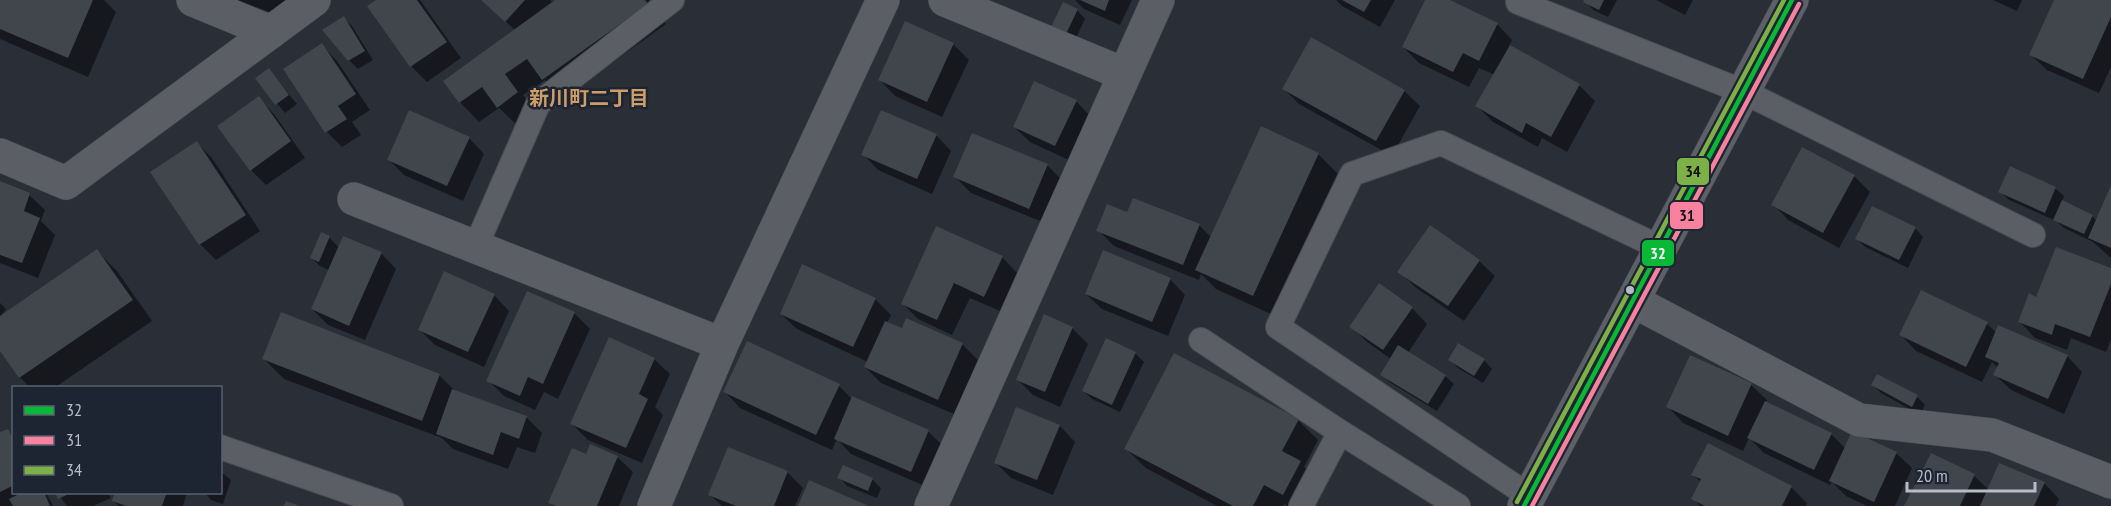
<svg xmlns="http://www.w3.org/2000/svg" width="2111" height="506" viewBox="0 0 2111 506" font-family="'PT Sans Narrow','Noto Sans JP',sans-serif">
<rect width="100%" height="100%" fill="#2a2e37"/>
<path fill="#0007" d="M0,0H104L116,12L88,77L0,39Z
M237,0H293L286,18Z
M378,0H420L461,58L427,82L411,66L369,6Z
M482,0H550L553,3L558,0H649L666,24L563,98L545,80L523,95L537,113L518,126L499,108L479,122L460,102L515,30Z
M1075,0H1132L1120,25L1084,9Z
M1336,0H1395L1380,27L1342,6Z
M1427,0H1447L1497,24L1512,40L1509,46L1580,86L1595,101L1567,152L1542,138L1538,147L1493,122L1477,106L1495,75L1479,68L1469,87L1419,63L1403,47Z
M1585,0H1617L1608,17L1593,10Z
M1656,0H1693L1685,15Z
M1993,0H2022L2017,11Z
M2056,0H2111V67L2099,93L2047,70L2031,55Z
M1077,10L1085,19L1074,42L1062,35Z
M344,18L352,26L373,60L358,69L349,60Z
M953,44L969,60L942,117L895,96L880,80Z
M322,45L337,61L370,110L352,122L361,135L342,147L327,132Z
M269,70L297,104L285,113L257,79Z
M1284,89L1404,91L1420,106L1392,156L1299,104Z
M258,98L274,114L305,158L266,185L251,170Z
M1076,101L1091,117L1071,161L1030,142L1014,127Z
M936,135L951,151L932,194L878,170L863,154Z
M469,138L484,154L463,201L404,175L389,160Z
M197,143L212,158L260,231L216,260L200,244L152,173Z
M1318,154L1338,174L1273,315L1216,289L1201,274L1199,280L1114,246L1098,230L1128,214L1199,225L1211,237Z
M1047,165L1063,181L1045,223L971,193L955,177Z
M1854,176L1870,192L1839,248L1788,220L1773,204Z
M0,183L29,195L45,210L41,221L55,235L38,278L0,263Z
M2055,188L2064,196L2062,202L2092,216L2097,221L2111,189V258L2093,242L2064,228L2054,219V220L2009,200L2000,191Z
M1915,228L1923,237L1908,268L1865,247L1857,239Z
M329,237L339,248L381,253L396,269L365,340L328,325L312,309L329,270L320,266L311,257Z
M97,251L117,271L152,321L54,388H30L20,377L0,349V318Z
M1002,257L1017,273L1000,311L970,298L952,335L918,319L902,303Z
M1479,261L1495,276L1464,321L1415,287L1399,271Z
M2111,269V339L2106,352L2071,338L2067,350L2035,338L2020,322L2037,299Z
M1170,279L1185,295L1168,336L1102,309L1086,294Z
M1921,292L1987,324L1997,333L2067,356L2082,372L2064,414L2011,390L1995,375L1998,368L1992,362L1982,382L1916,351L1901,335Z
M528,293L575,314L590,329L558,399L544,392L535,410L504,396L488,380Z
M494,295L509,311L484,367L435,345L420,330Z
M875,299L891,315L887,323L903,330L907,320L963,345L978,360L954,414L881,383L865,367L868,362L797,329L781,314Z
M0,303L6,309L0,317Z
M1412,308L1427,324L1408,353L1445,376L1454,384L1437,411L1391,383L1382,375L1391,359L1367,342L1351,326Z
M1072,328L1088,344L1060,407L1033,395L1017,379Z
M1135,353L1144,362L1120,412L1092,399L1083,391Z
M1175,355L1298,420L1318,440L1304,467L1320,482L1307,506H1289L1284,504L1283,506H1217L1146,468L1126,449Z
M1691,357L1751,385L1767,400L1766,403L1831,434L1845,448L1896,453L1912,468L1895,506H1867L1846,496L1832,482L1830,485L1764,453L1749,438L1743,451L1683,423L1668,407Z
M264,359L439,375L456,392L527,418L542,433L535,453L517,447L508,469L453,449L442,438L284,379Z
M654,359L670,374L655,407L663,415L642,463L588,440L572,424Z
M1449,359L1484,360L1492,369L1483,383L1458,368Z
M1873,385L1917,397L1925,405L1920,415L1881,393Z
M839,386L853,400L928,431L944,447L927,487L851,454L837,439L832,450L740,408L725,392Z
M1060,426L1075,442L1053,495L1011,478L995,462Z
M7,430L14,437V492H46L53,506H0V434Z
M1709,445L1792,488L1807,503L1806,506H1700L1693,498L1701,482L1693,475Z
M1932,455L1974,476L1989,490L2044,483L2059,499L2056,506H1906Z
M587,456L617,457L633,472L619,506H554L550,503Z
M220,471L231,480L223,504L211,500L204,492H220Z
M787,472L803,488L795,506H722L710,495Z
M839,477L872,479L881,488L877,498L847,486Z
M56,492H108L111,498L93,506H67Z
M116,492H187L183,506H119L113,501Z"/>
<path fill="#41454c" d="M0,0H93L68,58L0,29Z
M376,0H417L447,42L410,67L367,6Z
M481,0H525L505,22Z
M555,0H645L648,4L542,80L527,59L505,74L518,92L497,108L482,87L459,103L443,81Z
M1080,0H1109L1105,11Z
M1342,0H1371L1364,12Z
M1425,0H1450L1498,23L1479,61L1463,53L1453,72L1402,47Z
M1584,0H1604L1599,10L1583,2Z
M2054,0H2111V17L2083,79L2029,55Z
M1063,2L1078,9L1066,34L1051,27Z
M344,16L365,51L348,61L322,30Z
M905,21L954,43L927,102L878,80Z
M1311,37L1405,90L1376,141L1282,89Z
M322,43L356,94L338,106L347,119L325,133L283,69Z
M1510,45L1580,84L1551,137L1526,123L1522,133L1475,106Z
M269,68L289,95L275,105L255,78Z
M1034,81L1077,100L1055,146L1013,127Z
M259,96L291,141L250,171L217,126Z
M409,110L470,137L447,186L387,160Z
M881,110L937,134L917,179L861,155Z
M1261,126L1319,153L1253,296L1195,270Z
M972,133L1048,164L1029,209L953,177Z
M197,141L246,215L199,245L150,172Z
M1802,147L1855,175L1823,233L1771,205Z
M2010,166L2056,187L2045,213L1998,192Z
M0,181L30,193L24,211L40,218L22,263L0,255Z
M2111,185V248L2088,238Z
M1133,198L1200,224L1183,265L1096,231L1107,204L1127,212Z
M2062,200L2093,215L2084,234L2053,220Z
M1872,206L1916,227L1899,260L1855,239Z
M1430,225L1480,260L1448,306L1397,272Z
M936,226L1003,256L984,297L954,283L937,320L901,304Z
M321,232L330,236L319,262L310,258Z
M343,236L382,252L349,326L311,309Z
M2056,247L2111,268V284L2090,337L2055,324L2052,335L2018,322L2029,293L2036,297Z
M97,249L133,300L19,378L0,351V316Z
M1103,250L1171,278L1152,322L1085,294Z
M802,264L876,298L853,347L780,314Z
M444,271L495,294L468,352L418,330Z
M1379,283L1413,307L1383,350L1349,327Z
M1921,290L1988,322L1966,367L1899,335Z
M527,291L575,312L543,384L528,377L520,396L486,381Z
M281,312L440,374L422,421L262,359Z
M1044,314L1073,327L1045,392L1016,380Z
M906,318L963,343L938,400L864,367L885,321L902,328Z
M1998,325L2068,355L2048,399L1993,375L1999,363L1985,357Z
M609,337L655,358L639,394L648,399L626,448L570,424Z
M1106,338L1136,352L1112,405L1082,391Z
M747,341L840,384L816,435L723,392Z
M1458,343L1485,359L1474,376L1448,360Z
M1398,345L1446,375L1428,404L1380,375Z
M1174,353L1299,419L1282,451L1301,461L1283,495L1264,485L1253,506H1233L1124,449Z
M1690,355L1752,383L1728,436L1666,407Z
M1877,374L1918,395L1912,407L1871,385Z
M452,389L527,416L519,439L501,432L493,455L436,434Z
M852,396L929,430L911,472L834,439Z
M1765,401L1832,433L1814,470L1747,438Z
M1016,407L1060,425L1037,480L994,463Z
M8,429L14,440V485L0,492V432Z
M1852,431L1897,452L1874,502L1829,481Z
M1708,443L1792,486L1782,506H1705L1691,499L1701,479L1691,475Z
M590,444L618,456L597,506H556L548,503L572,448L586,454Z
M728,447L788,471L774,506H736L708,495Z
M1931,453L1975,474L1960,506H1904Z
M1999,463L2045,482L2034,506H1980Z
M843,465L873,478L868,491L837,478Z
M809,480L869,506H798Z
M23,492H44L50,506H13L9,499Z
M55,492H73L58,499Z
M115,492H167L162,506H126L112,501Z
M286,501L300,506H284Z"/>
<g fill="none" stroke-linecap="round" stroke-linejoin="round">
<defs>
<path id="lane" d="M1518,2L1744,92L2033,235
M476,246L538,104L672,0
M1201,340L1340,432L1458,506
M220,447L391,506
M1529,496L1278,327L1352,174L1441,143L1661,248
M1301,506L1340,432"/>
<path id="street" d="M193,0L271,32
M945,0L1124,74
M0,155L66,183L314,0
M354,199L722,344
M1633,301L1859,420L1992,435L2111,482
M654,506L722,344L883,0
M931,506L1158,0"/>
<path id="primary" d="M1524,506L1792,0"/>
</defs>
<use href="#lane" stroke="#474a51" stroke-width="26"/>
<use href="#street" stroke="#474a51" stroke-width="34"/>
<use href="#primary" stroke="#454951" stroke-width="34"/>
<use href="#lane" stroke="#5b5e65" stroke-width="24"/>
<use href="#street" stroke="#5b5e65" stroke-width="33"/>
<use href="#primary" stroke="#5d6066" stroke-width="33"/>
<defs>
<path id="bus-1" d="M1524,506L1792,0"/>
<path id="bus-2" d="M1532,506L1799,4"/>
<path id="bus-3" d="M1517,502L1784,0"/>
</defs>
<use href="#bus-1" stroke="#1e2532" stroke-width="9"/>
<use href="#bus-2" stroke="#1e2532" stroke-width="9"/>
<use href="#bus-3" stroke="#1e2532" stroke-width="9"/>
<use href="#bus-1" stroke="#0ab837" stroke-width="4.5"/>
<use href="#bus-2" stroke="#f7819f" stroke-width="4.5"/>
<use href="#bus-3" stroke="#7db046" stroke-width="4.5"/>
</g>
<circle fill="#b5bbc8" stroke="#1e2532" stroke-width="2" cx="1630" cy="290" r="5"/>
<g text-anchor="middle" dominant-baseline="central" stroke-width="5" stroke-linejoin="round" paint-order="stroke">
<g font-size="20" font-weight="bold" fill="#cf9d68" stroke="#1e2532">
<text x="589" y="98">新川町二丁目</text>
</g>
</g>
<g stroke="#1e2532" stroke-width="2">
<rect x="1676" y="157" width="34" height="29" rx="6" fill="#7db046"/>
<rect x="1669" y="201" width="35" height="29" rx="6" fill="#f7819f"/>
<rect x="1641" y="239" width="34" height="28" rx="6" fill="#0ab837"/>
</g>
<g font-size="16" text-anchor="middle" font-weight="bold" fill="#fff">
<text x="1658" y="259">32</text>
</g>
<g font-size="16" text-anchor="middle" font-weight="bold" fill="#111">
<text x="1693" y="177">34</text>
<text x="1687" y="221">31</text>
</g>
<rect x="12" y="386" width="210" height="108" fill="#1e2532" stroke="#5a616e" stroke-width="1.5"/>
<rect x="24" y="406" width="30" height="9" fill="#0ab837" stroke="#5a616e" stroke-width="1.5"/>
<text x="66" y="416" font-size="18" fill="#b5bbc8">32</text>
<rect x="24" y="436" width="30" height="9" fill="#f7819f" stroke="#5a616e" stroke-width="1.5"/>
<text x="66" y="446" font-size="18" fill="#b5bbc8">31</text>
<rect x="24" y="466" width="30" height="9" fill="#7db046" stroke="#5a616e" stroke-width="1.5"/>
<text x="66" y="476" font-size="18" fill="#b5bbc8">34</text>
<path d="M1907 482v9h128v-9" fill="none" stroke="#b5bbc8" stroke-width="3"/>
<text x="1916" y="482" font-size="18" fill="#b5bbc8" stroke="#1e2532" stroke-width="4.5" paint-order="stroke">20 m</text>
</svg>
